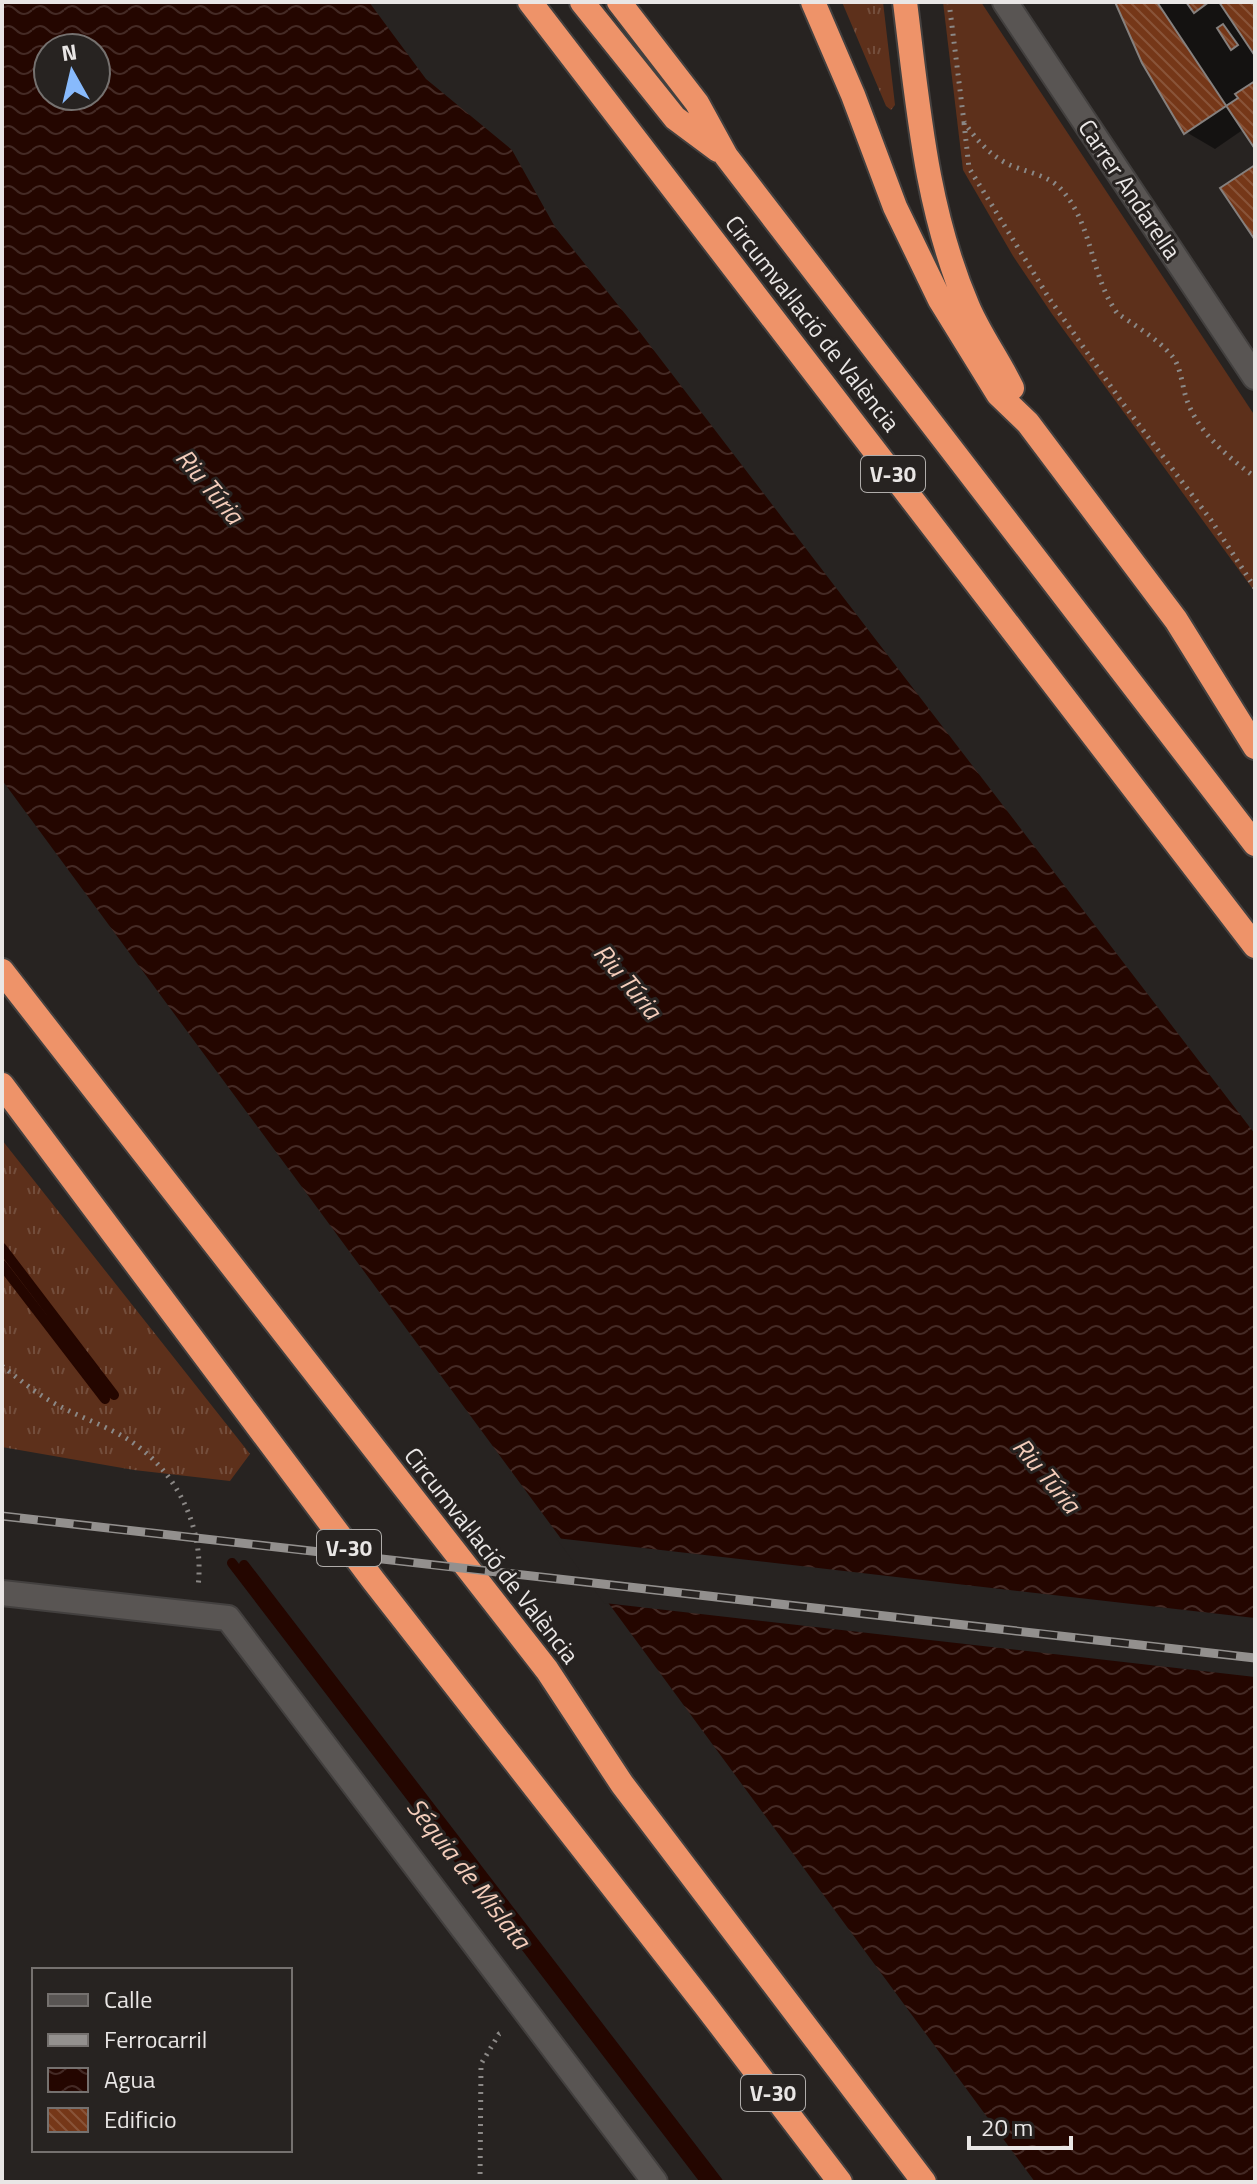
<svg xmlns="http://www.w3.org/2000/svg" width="1257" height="2184" viewBox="0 0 1257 2184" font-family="'Titillium Web',sans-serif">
<defs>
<pattern id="grass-tufts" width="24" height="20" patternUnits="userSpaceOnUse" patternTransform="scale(2)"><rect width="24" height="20" fill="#5d301b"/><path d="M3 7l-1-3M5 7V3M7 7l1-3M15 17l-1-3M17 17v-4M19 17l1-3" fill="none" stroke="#744e3c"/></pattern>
<pattern id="water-waves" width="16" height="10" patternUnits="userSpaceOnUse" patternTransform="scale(2)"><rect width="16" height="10" fill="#240600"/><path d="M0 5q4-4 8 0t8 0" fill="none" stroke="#442a25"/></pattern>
<pattern id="building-back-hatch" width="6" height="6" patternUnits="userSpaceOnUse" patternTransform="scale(2)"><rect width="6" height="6" fill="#753718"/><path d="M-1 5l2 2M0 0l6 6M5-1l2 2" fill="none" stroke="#895439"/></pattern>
</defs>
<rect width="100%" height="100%" fill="#272321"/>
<path fill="url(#grass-tufts)" d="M842,2H883L895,105L891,110L886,106Z
M2,1140L250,1454L230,1481L134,1470L2,1447Z"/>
<path fill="#5d301b" d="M943,2H981L1255,416V592L1052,314L1013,256L963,170Z"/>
<path fill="url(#water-waves)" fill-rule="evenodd" d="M2,2H369L426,79L512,150L555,227L639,331L1255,1134V2182H1035L2,780ZM48,48H96V96H48Z"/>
<path fill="#272321" d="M556,1538L1255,1618V1677L604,1603Z"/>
<path fill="#0007" d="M1117,2H1255V145L1244,129L1215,149L1186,132Z"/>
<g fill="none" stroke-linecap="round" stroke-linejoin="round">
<path stroke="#240600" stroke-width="10" d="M2,1248L114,1395
M2,1265L105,1399
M232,1563L706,2182
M244,1565L718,2182"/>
</g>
<path fill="url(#building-back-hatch)" stroke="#85807e" stroke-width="2" fill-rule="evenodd" d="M1115,2H1186L1194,13L1209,2H1255V81L1235,94L1238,98L1184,134L1142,63ZM1223,24L1238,45L1231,50L1217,28Z
M1157,2H1219L1255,56V149Z
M1255,165V240L1220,188Z"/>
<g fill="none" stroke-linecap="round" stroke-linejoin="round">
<defs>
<path id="minor" d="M1005,2L1255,377
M2,1593L228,1618L655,2182"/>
<path id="highway" d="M530,2L1255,946
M582,2L675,118L718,150
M619,2L697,103L726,156L1255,844
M813,2L853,95L895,207L940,300L998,394L1028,423L1176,620L1255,747
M905,2C918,106 926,210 968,307C980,335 999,361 1012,388
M2,971L547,1670L622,1784L924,2182
M2,1085L373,1580L705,2005L840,2182"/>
</defs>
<use href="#minor" stroke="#43403f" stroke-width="28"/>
<use href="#highway" stroke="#43403f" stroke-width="28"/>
<path stroke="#8b8886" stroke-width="5" stroke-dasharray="2 6" stroke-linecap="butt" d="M949,2L964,122C975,138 987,152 1004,162C1022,172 1045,173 1060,188C1093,223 1090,275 1117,313C1134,325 1158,339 1172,356C1182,368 1182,389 1188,403C1200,434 1229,458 1255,477
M964,123L969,168L1049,298L1121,401L1211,520L1255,588
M2,1366C18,1378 34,1392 52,1402C76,1416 105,1425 129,1440C178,1472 205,1529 198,1587
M480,2182L481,2064L499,2034L505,2031"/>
<use href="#minor" stroke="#595553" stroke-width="24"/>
<use href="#highway" stroke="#ee9369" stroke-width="24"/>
<defs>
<path id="rail" d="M2,1516L1255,1658"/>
</defs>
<use href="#rail" stroke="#93908e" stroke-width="9"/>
<use href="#rail" stroke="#272321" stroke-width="6" stroke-dasharray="18" stroke-linecap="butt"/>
</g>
<g text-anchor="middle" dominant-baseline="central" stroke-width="6" stroke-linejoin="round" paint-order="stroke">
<g fill="#272321" stroke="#afacaa" stroke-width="2">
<rect x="861" y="456" width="64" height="36" rx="6"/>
<rect x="317" y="1530" width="64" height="36" rx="6"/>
<rect x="741" y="2075" width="64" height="36" rx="6"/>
</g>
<g font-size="22" font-weight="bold" fill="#e9e6e5">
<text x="893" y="474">V-30</text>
<text x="349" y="1548">V-30</text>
<text x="773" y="2093">V-30</text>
</g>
<g font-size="24" fill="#e9e6e5" stroke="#272321">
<text transform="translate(1130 189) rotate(56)">Carrer Andarella</text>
<text transform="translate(813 323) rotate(52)">Circumval·lació de València</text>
<text transform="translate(492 1555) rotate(52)">Circumval·lació de València</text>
</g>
<g font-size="26" font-style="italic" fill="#f4cdbb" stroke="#272321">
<text transform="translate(210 486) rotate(50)">Riu Túria</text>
<text transform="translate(628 981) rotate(50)">Riu Túria</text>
<text transform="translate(1047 1475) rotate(50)">Riu Túria</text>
<text transform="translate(469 1873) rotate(52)">Séquia de Mislata</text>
</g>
</g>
<rect width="1257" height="2184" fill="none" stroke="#e9e6e5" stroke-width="8"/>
<rect x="32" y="1968" width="260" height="184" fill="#272321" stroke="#75716f" stroke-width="2"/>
<rect x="48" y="1994" width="40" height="12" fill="#595553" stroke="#75716f" stroke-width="2"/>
<text x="104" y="2008" font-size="24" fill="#e9e6e5">Calle</text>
<rect x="48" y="2034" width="40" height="12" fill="#93908e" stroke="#75716f" stroke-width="2"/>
<text x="104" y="2048" font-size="24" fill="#e9e6e5">Ferrocarril</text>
<rect x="48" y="2068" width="40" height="24" fill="url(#water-waves)" stroke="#75716f" stroke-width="2"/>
<text x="104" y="2088" font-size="24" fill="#e9e6e5">Agua</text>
<rect x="48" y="2108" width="40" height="24" fill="url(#building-back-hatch)" stroke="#75716f" stroke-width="2"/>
<text x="104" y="2128" font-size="24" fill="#e9e6e5">Edificio</text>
<g transform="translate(72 72) rotate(352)"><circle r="38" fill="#272321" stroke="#75716f" stroke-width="2"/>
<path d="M0-6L14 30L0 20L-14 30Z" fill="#88bafc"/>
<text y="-12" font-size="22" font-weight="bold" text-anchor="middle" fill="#e9e6e5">N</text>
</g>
<path d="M969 2136v12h102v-12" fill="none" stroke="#e9e6e5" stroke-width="4"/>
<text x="981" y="2136" font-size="24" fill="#e9e6e5" stroke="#272321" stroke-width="6" paint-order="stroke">20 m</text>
</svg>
